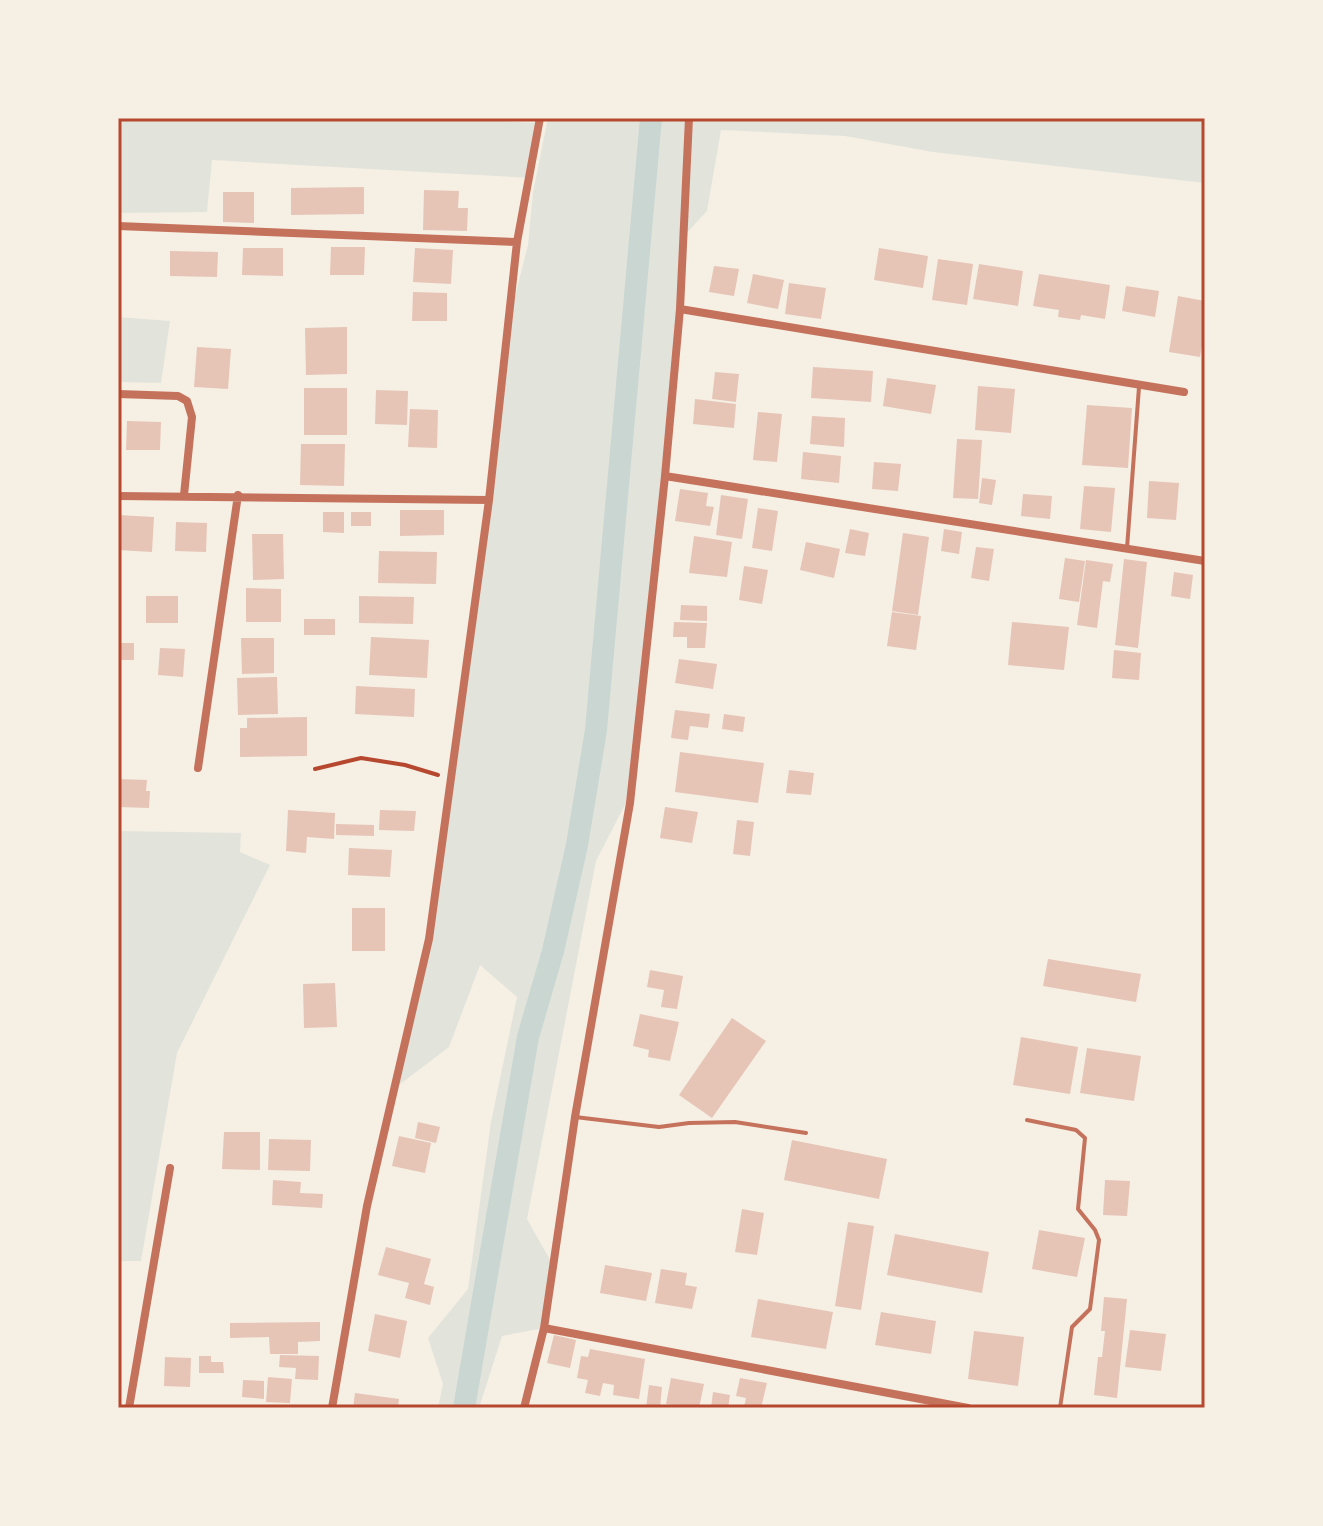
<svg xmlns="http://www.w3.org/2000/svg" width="1323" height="1526" viewBox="0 0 1323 1526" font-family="'Nunito Sans',sans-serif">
<rect width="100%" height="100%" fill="#f6efe4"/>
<path fill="#e2e4dc" d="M118,118H441L538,123L530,178L212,160L207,212L118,213Z
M548,118H1205V183L933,152L845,136L721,130L707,211L682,238L680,309L631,793L596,861L527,1219L553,1265L544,1328L502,1336L479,1408H438L443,1384L428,1338L468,1289L491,1122L517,997L480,965L449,1047L395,1088L429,935L509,320L528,245L533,192Z
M118,317L170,321L161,383L118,382Z
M118,831L241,833L240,852L270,865L177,1053L141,1261H118Z"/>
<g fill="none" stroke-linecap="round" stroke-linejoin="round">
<path stroke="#c9d6d2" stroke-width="22" d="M464,1408L528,1037L553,951L577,845L596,730L651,118"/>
</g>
<path fill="#e6c5b7" d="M364,187V214L291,215V188Z
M424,190L459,191L458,208H468L467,231L423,230Z
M223,192H254V223L223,222Z
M331,247H365L364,275H330Z
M243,248H283V276L242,275Z
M415,248L453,250L451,284L413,282Z
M879,248L928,256L923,288L874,280Z
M170,251L218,252L217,277L170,276Z
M938,259L973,264L967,305L932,300Z
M979,264L1023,271L1018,306L973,299Z
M714,266L739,269L734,296L709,292Z
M753,274L784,280L778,309L747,303Z
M1039,274L1110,285L1105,319L1081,315L1080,320L1058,317L1059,310L1033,306Z
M789,283L826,288L821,319L785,314Z
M1126,286L1159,291L1155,317L1122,311Z
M413,292L447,293V321H412Z
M1178,296L1205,301V328L1200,357L1169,352Z
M347,327V374L306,375L305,328Z
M197,347L231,349L228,389L194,387Z
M813,367L873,371L871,402L811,398Z
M715,372L739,374L736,402L712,399Z
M887,378L936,385L931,414L883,406Z
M978,386L1015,389L1011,433L975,430Z
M304,388H347V435H304Z
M376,390L408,391L407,425L375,424Z
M695,399L736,404L734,428L693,424Z
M1087,405L1132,408L1128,468L1082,465Z
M410,409L438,410L437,448L408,447Z
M758,412L782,414L777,462L753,460Z
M812,416L845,418L844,447L810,444Z
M127,421L161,422L160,450H126Z
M957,439L982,440L978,499L953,498Z
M301,444H345L344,486L300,485Z
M803,452L841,456L839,483L801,479Z
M874,462L901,464L898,491L872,489Z
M982,478L996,480L992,505L979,503Z
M1149,481L1179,483L1176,520L1147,518Z
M1084,486L1115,488L1111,532L1080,529Z
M680,489L708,493L706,506L714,507L710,526L675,521Z
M1023,494L1052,496L1050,519L1021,516Z
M721,495L748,499L742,539L716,535Z
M758,508L778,511L772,551L752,548Z
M400,510H444V535L400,536Z
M323,512H344V533L323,532Z
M351,512H371V526H351Z
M118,515L154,517L152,552L118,550Z
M176,522L207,523L206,552L175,551Z
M850,529L869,533L865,556L845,553Z
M944,529L962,532L959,554L941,551Z
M903,533L929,537L918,615L892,611Z
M252,534H283L284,579L253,580Z
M694,536L732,542L727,577L689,573Z
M806,542L840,549L834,578L800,570Z
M976,547L994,549L989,581L971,578Z
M379,551L437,552L436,584L378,583Z
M1065,558L1085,561L1079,602L1059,599Z
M1124,559L1147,562L1138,648L1115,645Z
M1086,560L1113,564L1110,582L1103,581L1097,628L1077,625Z
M744,566L768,570L762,604L739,600Z
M1174,572L1193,575L1190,599L1171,596Z
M246,588L281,589V622H246Z
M146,596H178V623H146Z
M359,596L414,597L413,624L359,623Z
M681,605L707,606V621L680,620Z
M892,612L921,616L916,650L887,646Z
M304,619H335V635H304Z
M674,622L707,623L705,648H687V637H673Z
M1012,622L1069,627L1064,670L1008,665Z
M371,637L429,640L427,678L369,675Z
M241,638H274V673L242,674Z
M118,643H134V660H118Z
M160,648L185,649L183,677L158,675Z
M1114,650L1141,653L1139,680L1112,678Z
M679,659L717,664L713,689L675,683Z
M277,677L278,714L238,715L237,678Z
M356,686L415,689L414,717L355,714Z
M675,710L710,714L708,728L690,726L688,740L671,738Z
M724,714L745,717L743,732L722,729Z
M307,717V756L240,757V728H247V718Z
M680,752L764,763L758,803L675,792Z
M789,770L814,773L811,795L786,793Z
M118,779L147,780L146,791H150L149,808L118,807Z
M665,807L698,812L692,843L660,838Z
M288,810L335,813L334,839L307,837L306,853L286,851Z
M380,810L416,811L414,831L379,830Z
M737,820L754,822L750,856L733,854Z
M336,824L374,825V836L336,835Z
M349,848L392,850L390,877L348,875Z
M352,908H385V951H352Z
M1048,959L1141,974L1136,1002L1043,986Z
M650,970L683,976L677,1009L661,1007L664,990L647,987Z
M335,983L337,1027L304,1028L303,984Z
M640,1014L679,1022L670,1061L648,1057L649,1050L633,1046Z
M732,1018L766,1041L712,1118L679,1095Z
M1021,1037L1078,1047L1070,1094L1013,1085Z
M1087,1048L1141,1056L1134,1101L1080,1093Z
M418,1122L440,1127L436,1143L415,1138Z
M224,1132H260V1170L222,1169Z
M399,1136L431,1143L425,1173L392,1166Z
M269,1139L311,1140L310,1171L268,1170Z
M792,1140L887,1159L879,1199L784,1180Z
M273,1180L301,1182L300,1193L323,1194L322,1208L272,1205Z
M1105,1180L1130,1181L1127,1216L1103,1215Z
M742,1209L764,1213L757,1255L735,1252Z
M848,1222L874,1226L861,1310L835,1306Z
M1039,1230L1085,1238L1077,1277L1032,1269Z
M895,1234L989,1252L982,1293L887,1275Z
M386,1247L431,1259L424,1284L434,1287L430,1305L405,1298L409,1283L378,1275Z
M605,1265L652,1273L646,1301L600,1293Z
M661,1269L687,1273L685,1285L697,1287L692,1309L655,1303Z
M1104,1297L1127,1299L1117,1398L1094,1395L1098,1357H1102L1105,1331H1101Z
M758,1299L833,1312L826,1349L751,1337Z
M881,1312L936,1321L931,1354L875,1345Z
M375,1314L407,1321L400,1358L368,1351Z
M320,1322V1341L298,1342V1354H270L269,1337L230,1338V1323Z
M1130,1330L1166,1334L1161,1371L1125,1367Z
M974,1331L1024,1337L1018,1386L968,1379Z
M554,1335L576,1340L570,1368L547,1363Z
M590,1349L645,1359L639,1399L613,1395L614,1385L603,1383L600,1396L585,1393L588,1380L577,1378L581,1356L588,1357Z
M280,1355L319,1356L318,1380L295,1379L296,1368L279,1367Z
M199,1356H211V1362H223L224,1373H199Z
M165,1357L191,1358L190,1387L164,1386Z
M268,1377L292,1379L290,1403L266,1402Z
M671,1378L704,1384L699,1408L666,1404Z
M740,1378L767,1383L761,1408L744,1407L746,1398L736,1396Z
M243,1380L264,1381V1399L242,1397Z
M649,1385L662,1387L660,1408H646Z
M713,1392L730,1395L728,1408H711Z
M355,1393L399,1399L398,1408H353Z"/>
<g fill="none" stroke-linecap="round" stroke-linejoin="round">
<path stroke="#b5482f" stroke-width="4" d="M315,769L361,758L405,765L438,775"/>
<path stroke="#c5725c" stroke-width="4" d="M1127,548L1139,387
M575,1117L659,1127L689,1123L735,1122L806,1133
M1027,1120L1076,1130L1085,1138L1078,1209L1095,1230L1099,1240L1090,1309L1072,1327L1060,1408"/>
<path stroke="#c5725c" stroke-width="8" d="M118,226L517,242
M680,309L1184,392
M118,394L178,396L187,401L192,417L184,495
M665,476L1205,561
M118,496L489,500
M198,768L238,495
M544,1328L968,1408
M129,1408L170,1168
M332,1408L367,1206L429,939L489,500L517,242L540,118
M524,1408L544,1328L575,1117L630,803L665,476L680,309L689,118"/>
</g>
<rect width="1323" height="1526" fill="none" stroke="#f6efe4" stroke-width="240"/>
<rect x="120" y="120" width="1083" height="1286" fill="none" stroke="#b5482f" stroke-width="3"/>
</svg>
